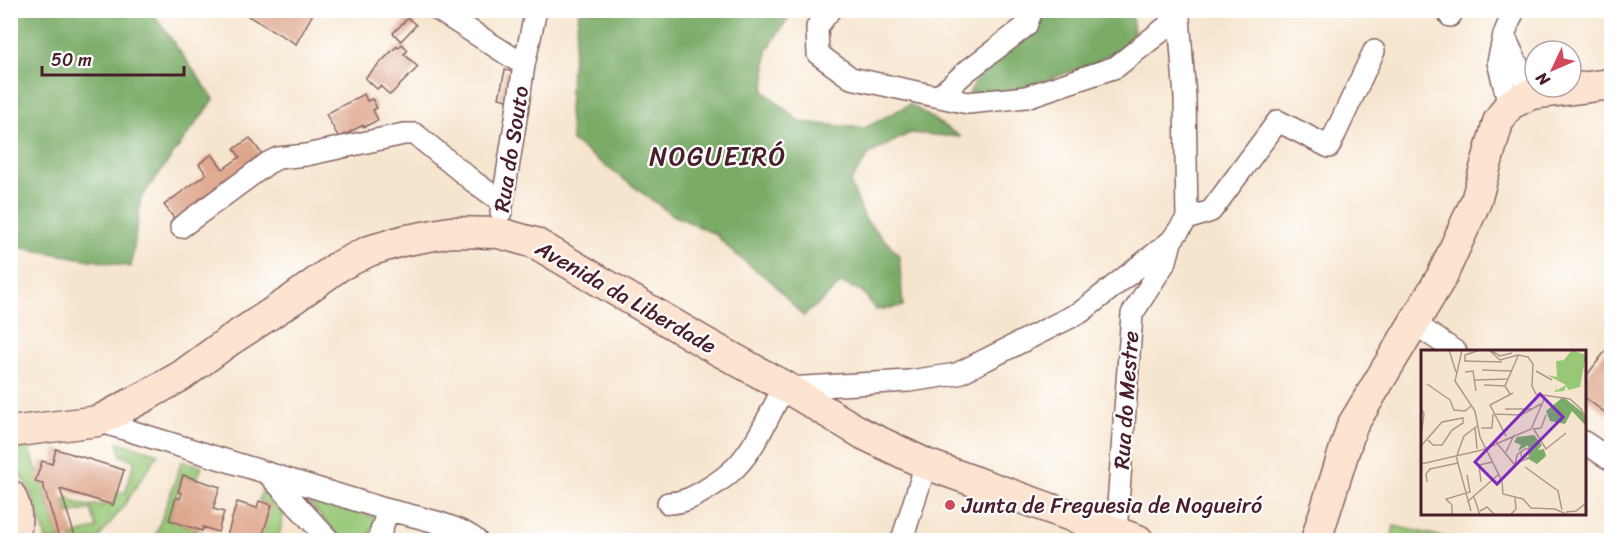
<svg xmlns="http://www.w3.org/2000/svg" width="1622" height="551" viewBox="0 0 1622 551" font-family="Sriracha,sans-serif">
<rect width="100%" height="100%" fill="#fff"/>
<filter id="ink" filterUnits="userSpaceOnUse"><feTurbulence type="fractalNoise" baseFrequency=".0167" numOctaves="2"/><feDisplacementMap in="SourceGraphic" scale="12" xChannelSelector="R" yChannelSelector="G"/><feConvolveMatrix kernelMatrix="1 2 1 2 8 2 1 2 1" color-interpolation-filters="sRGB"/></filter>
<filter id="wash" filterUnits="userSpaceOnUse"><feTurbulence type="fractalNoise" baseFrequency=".008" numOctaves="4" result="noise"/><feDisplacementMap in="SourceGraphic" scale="24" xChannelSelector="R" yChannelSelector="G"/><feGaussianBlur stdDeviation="1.35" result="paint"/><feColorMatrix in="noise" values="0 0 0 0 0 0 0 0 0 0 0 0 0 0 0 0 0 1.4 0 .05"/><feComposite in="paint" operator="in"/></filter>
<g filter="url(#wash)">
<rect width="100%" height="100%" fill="#f6e5ce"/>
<path fill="#98c877" stroke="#717451" stroke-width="1.5" d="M23,436L43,484L59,538L63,537L64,540H46L42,524L29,489L11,461L18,437Z
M118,442L158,454L122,508L97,540H72L71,536L97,528L91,509L68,514L64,500L68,497C87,511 92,503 113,505L117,491L125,493L135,460L121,456Z
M182,461L202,466L197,479L183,475L169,520L198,530L194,540H154Z
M262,490L284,512L278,540H261L271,505L259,501Z
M310,497L374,517L375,520L368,540H342L309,503L308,501Z
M1394,526L1457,540H1391Z"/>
<path fill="#7aac68" stroke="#62664a" stroke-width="1.5" d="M10,11H151L214,99L141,198L131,267L11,246Z
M579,11H793L767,50L764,91L800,122L865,128L910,104L961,137L910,133L869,154L850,182L865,219L899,255L903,306L876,310L862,291L841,283L822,301L803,316L773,283L735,254L715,234L671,214L572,141L569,112L571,74Z
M1041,11H1131L1134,32L1123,47L1093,64L1018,90L969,94L978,76L1018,42Z"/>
<g id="blocks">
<path fill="#dea68b" d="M251,10H315L296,44L248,16Z
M408,18L416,25L401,41L393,33Z
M402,44L408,50L404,54L418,67L390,95L380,86L377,89L365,78L397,46L398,48Z
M505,70L517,73L511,101L499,98Z
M364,94L367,101L372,99L377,108L373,110L378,120L364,127L363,125L339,138L326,114Z
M250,138L265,158L177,222L164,205L206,174L199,164L212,154L223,169L240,157L234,149Z
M1607,349L1611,353V417L1584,397V379Z
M56,449L124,470L113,505L60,489L74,533V535L71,536L72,540H64L63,537L59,538L43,484L35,482L42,461L52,464Z
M183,475L220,487L213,509L224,512L218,532L203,527L202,531L169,520L176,497L180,499L182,493L178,492Z
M259,501L272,505L261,540H232L226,539L237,502L257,508Z"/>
</g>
</g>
<g filter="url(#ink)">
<use href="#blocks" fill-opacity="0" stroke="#866464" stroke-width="1.5"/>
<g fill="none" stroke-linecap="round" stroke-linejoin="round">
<defs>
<path id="street" d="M438,10L524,65
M1450,16L1454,10
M1504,35L1531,94
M939,96L967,71L1026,26L1032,10
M1509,105L1498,62L1504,35L1514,10
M501,212L517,112L524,65L536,10
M1187,219L1211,211L1278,121L1329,147L1374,51
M181,227L268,163L278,158L306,155L404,134H415L474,182L501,201
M1414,323L1456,352
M787,388L909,381L957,374L1081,312L1171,241L1187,219L1185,98L1179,17L1116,67L1026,97L968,103L851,78L818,54L817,27L830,10
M98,421C191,450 284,479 378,507C404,515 457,523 476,540
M1584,442L1608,458L1612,453
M269,475L329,540
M668,503C683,503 694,497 707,489C717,483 728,475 736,467C756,447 771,411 784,387
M1116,532L1132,314L1166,261L1171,242
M378,540L388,510
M902,540L926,464"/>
<path id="secondary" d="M10,432L98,421L144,397L181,376L229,341L293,299L339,266L369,251L402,241L450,232L499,233L535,243L707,344L787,388L863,434L926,464L1138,540
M10,495C16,506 17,515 16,528
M1316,540L1352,426L1442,276L1476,201L1498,122L1509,105L1531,94L1612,84"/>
</defs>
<use href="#street" stroke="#866464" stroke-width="24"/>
<use href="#secondary" stroke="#866464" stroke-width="33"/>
<use href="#street" stroke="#fff" stroke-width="21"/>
<use href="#secondary" stroke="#fde4d1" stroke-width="30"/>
</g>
</g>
<circle fill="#d1495b" stroke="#fff" stroke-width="2" cx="950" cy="505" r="6"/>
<g text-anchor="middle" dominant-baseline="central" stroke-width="4.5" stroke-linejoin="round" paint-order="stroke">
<g font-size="22" fill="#4a1f2b" stroke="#fff">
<text transform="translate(511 149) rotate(-81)">Rua do Souto</text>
<text transform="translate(626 297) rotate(30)">Avenida da Liberdade</text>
<text transform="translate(1126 400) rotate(-86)">Rua do Mestre</text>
</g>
<g font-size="22" fill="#4a1f2b" stroke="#fff" text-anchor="start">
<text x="962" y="505">Junta de Freguesia de Nogueiró</text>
</g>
<g font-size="26" letter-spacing="1.5" fill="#4a1f2b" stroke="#fff">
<text x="718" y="156">NOGUEIRÓ</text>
</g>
</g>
<g transform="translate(1421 350)">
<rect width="165" height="165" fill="#f6e5ce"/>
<path d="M151,0L165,5L159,37L148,40L145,36L143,41L133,42L137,36L135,41L145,35L126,25L136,27L135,11L143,10Z" fill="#98c877"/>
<path d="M142,47L165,65V76L151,61L144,74L129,71L125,61ZM113,85L121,95L117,100L123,99L125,106L116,114L104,107H109L107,95L97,101L100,95L93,92L96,87Z" fill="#7aac68"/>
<path fill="none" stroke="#b1968d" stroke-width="1.5" d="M28,0L35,22M41,0L34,31L54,61L59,87L81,131L82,144L102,149L110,158L134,159L147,165M68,0L79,10L97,5L107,7L112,14L111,36L115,44L149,49L161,60L165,74M71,1L79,6L91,3M43,11L81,12M44,11V5L56,1M61,20L90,21M115,21L131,30M44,22L52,21L55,41M54,30L88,29M6,34L29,50M63,35L84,36M89,44L84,36L97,6M29,50L33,60L44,61L50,56M0,58L3,64L0,86M84,59H110M73,64L100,65L120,54M54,77L56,99M60,78H71L72,64M112,78L125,99L145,83M113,79L120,78L125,65M85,86L69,55L92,43M75,92L94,115L96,105L98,103L104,99H108V108L101,111L100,102M0,96L21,72L42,68V73L31,80L21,95H12L7,90M85,102L93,85M36,105L43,86L56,76M35,106L50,161M0,114L61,100L110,79L125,45M104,117L137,141L141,160M6,132L5,124L9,119L37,113M60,132L58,115L71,112M53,147L59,165M46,152L77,125M59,161L66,157L74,165M145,162L155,161L165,153M31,165V155L25,149L49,142L46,125M89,165L95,159L94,148"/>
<path fill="#7b2cbf" fill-opacity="0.15" stroke="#7b2cbf" stroke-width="3" d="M119,44L142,67L76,134L54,112Z"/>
<rect width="165" height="165" fill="none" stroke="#4a1f2b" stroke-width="3"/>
</g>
<rect width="1622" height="551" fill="none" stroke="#fff" stroke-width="36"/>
<g transform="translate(1553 69) rotate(226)"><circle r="28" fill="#ffffff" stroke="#b7a5aa" stroke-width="1.5"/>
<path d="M0-4.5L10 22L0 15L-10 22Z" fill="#d1495b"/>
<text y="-9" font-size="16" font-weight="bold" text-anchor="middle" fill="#4a1f2b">N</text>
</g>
<path d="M42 66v9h142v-9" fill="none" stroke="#4a1f2b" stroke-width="3"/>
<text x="51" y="66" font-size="18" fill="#4a1f2b" stroke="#ffffff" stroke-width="4.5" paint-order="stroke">50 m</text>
</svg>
